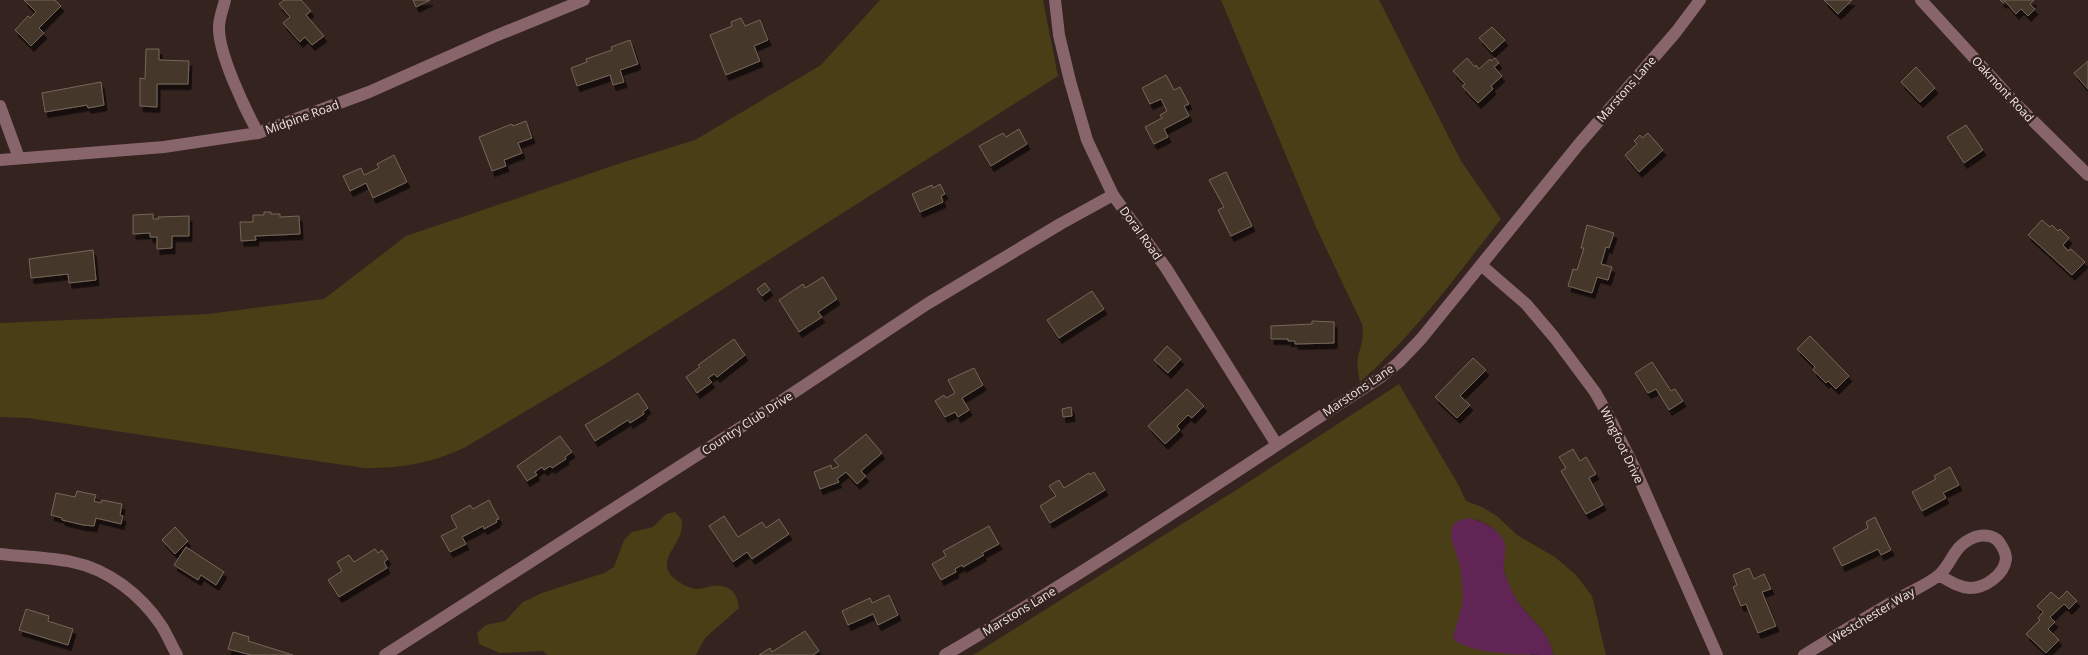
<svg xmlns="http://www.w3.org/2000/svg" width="2088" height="655" viewBox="0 0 2088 655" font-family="'Open Sans',sans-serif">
<defs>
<filter id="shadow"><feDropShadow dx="3" dy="5.5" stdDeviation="0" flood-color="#0009"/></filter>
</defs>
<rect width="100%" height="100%" fill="#34231f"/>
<path fill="#4a3e16" d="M880,0H1043L1058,76L610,361L464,448C428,464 402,468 364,468L28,418L0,417V323L208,314L324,299L406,236L624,162L695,140L821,65Z
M1221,0H1379L1461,161L1501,219C1457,275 1414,335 1360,382C1358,372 1356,363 1359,353C1362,341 1364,337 1362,324L1315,225Z
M1399,384L1459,486L1466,501L1482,507L1497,516L1517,535L1555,557L1576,575L1592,596L1606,655H1553C1550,630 1524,615 1513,594C1509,587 1505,577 1504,569C1502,555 1508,544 1497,532C1492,526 1481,521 1474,519L1531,655H973L1241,487Z
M675,512L682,520C682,524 682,528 681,532C676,550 653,565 679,582C683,585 690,588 696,589C701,589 707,587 711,586C728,583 738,592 739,608L705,638L696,655H547L543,651L500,653L479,644L477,633L486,625L505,621L523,602L542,593L604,573L614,567L624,540L632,532L653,527L666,514Z"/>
<path fill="#602455" d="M1467,518C1480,520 1496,527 1503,539C1508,549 1503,559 1504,570C1506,578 1510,587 1514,595C1525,617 1550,629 1553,655C1530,655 1467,655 1453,638L1462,606L1463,593L1460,566L1451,538L1452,527L1456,522Z"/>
<path fill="#45382c" stroke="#756658" filter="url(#shadow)" d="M24,0H55L61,6L39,28L44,33L31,46L15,30L28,16L30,18L36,12Z
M284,0H301L311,11L306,15L324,36L312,45L305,37L300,42L283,23L290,17L279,4Z
M413,0H430L416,7Z
M1824,0H1852L1838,14Z
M2000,0H2034L2030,4L2035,9L2028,16L2021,9L2016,14L2005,1L2003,3Z
M741,18L745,26L760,20L768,40L754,46L760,61L726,75L710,35L732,26L731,22Z
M1492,27L1505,40L1492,52L1479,38Z
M630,40L638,64L620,70L624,82L613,85L610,75L577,86L571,68L587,62L586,59L612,50L611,47Z
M146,49H159V60L189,61L188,84H157V107L140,106V78L145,79Z
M1467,58L1475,67L1476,65L1479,69L1490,59L1491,61L1495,58L1499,63L1494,67L1502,76L1491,86L1493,89L1478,103L1462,86L1465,84L1453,71Z
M2088,61V89L2074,73Z
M1916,67L1935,88L1920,102L1901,82Z
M1166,75L1174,90L1180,87L1189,104L1184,106L1189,116L1164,129L1168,137L1154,144L1145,127L1162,118L1160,115L1167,111L1161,99L1150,104L1142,88Z
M101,82L104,105L88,108L87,105L45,112L42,93Z
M526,121L532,138L518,143L522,153L504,160L506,166L492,171L479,137L512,124L513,126Z
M1966,125L1983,150L1964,163L1947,137Z
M1019,129L1027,144L991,166L979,146L1003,133L1006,137Z
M1648,133L1663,150L1639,172L1625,155L1637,144L1634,141L1640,135L1642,138Z
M394,155L407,182L373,198L366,183L350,191L343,176L361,168L364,175L379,168L377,164Z
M1226,172L1252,226L1231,236L1218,210L1224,207L1209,180Z
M940,184L945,194L941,196L943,202L920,212L912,194L932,185L933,188Z
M264,212H271V214H280V217L299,216L300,234L255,236L256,240L241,241L240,222H253V215H264Z
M153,214V219H159L158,217L189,216V236H172V248L157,249V237H150V233L133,234V215Z
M2042,220L2050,227L2052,225L2058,231L2060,229L2069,238L2063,245L2068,251L2071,249L2085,262L2072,275L2028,235Z
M1587,225L1614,233L1609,248L1606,247L1601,264L1612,267L1608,280L1597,277L1592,293L1568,286L1573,269L1577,270L1584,248H1581Z
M93,250L96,280L69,283L68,274L31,278L29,259Z
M823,277L837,299L818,312L822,317L799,332L779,300L803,284L805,288Z
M765,283L770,290L762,296L757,289Z
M1092,291L1104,309L1059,338L1047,320Z
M1312,321L1334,322V343L1295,344V341H1288V339H1271V326L1312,324Z
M1810,336L1849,376L1836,389L1828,381L1826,383L1813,370L1815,367L1797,349Z
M734,339L745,355L717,377L714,374L708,378L712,382L697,393L686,377L700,367L698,365Z
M1167,346L1181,359L1168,373L1154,360Z
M1473,358L1486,370L1460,396L1470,405L1457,418L1435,397Z
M1652,362L1671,391L1675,389L1683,401L1669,410L1656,389L1648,393L1635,373Z
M974,368L983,385L962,398L969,410L958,417L955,412L945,417L935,401L944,395L946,398L955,393L948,380Z
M1187,389L1204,406L1192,418L1188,415L1177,426L1180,430L1165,444L1148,426Z
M638,393L648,408L643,412L644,414L630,423L628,420L595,441L585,425Z
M1071,407L1072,416L1063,417L1062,409Z
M866,434L882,453L861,471L866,476L857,484L846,472L837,479L839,482L820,489L814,472L831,465L832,469L839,466L834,460Z
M560,436L572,452L565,457L566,459L552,468L550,466L544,470L542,467L535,472L537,475L527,481L517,466Z
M1573,449L1580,461L1586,457L1596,474L1589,478L1603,505L1586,514L1561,471L1566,468L1559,457Z
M1950,467L1959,485L1943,493L1946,498L1922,511L1912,492L1936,479L1934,476Z
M1094,472L1105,490L1050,523L1040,506L1056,496L1049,486L1059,480L1064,488L1089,473L1090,475Z
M77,491L96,495L94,501L101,503L102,500L122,504L120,515L123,516L121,524L96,518L94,526L83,525L62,520V518L51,515L56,493L75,497Z
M489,500L499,519L496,520L497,522L484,529L483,526L462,537L466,544L450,552L441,536L457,528L451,516L470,505L473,509Z
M724,516L738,537L762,522L766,528L779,519L789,534L752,559L747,552L733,562L709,526Z
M1875,517L1891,550L1881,555L1878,549L1842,566L1833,548L1868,528L1866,522Z
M989,526L999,544L982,553L984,555L963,567L962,565L955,569L956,572L941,580L932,564L946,556L943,551Z
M175,527L188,541L175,554L162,540Z
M186,547L224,572L216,585L201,575L198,580L174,565Z
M375,549L378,553L382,550L388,559L384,562L387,568L339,597L328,580L342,571L337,562L349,555L354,562Z
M1749,568L1754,579L1764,574L1771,589L1762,592L1776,626L1758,633L1746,604L1741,606L1733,587L1737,585L1733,575Z
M2067,591L2077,601L2069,609L2064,604L2050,617L2055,622L2048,629L2059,640L2046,653L2026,634L2040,620L2038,618L2043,612L2037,606L2051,592L2059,599Z
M889,595L898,615L878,625L873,614L848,625L842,611L870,598L872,603Z
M26,609L49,616L48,621L73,629L68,645L19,630Z
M805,631L819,651L813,655H759L770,648L772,652Z
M233,632L249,637L248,641L293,655H251L228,649Z"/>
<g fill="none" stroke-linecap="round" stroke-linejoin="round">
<path stroke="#88646b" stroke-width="12" d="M225,0C223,9 219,18 219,27C218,53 245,109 258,133
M1055,0L1059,35L1070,81L1087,140L1113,195L1166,268L1277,445
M1921,0L2017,105L2088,175
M0,106L19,158
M0,160L164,147L258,133L369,92L493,37L584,0
M1481,265L1526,304L1554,337L1595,392L1608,415L1635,469L1717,655
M0,554C24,557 49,557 72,562C108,569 141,595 161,625C167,634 171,645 177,655
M385,655L763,413L927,304L1062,223L1113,195
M945,655C1094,568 1236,471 1381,377L1399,362L1421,339L1579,144L1676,32L1700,0
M1804,655C1835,636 1865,618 1896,600C1909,592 1927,585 1939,575C1953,563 1952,546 1975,537C1984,534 1996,535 2001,545C2003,548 2006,554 2006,559C2004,575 1985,588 1970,588C1958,587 1949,581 1939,575"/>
</g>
<g text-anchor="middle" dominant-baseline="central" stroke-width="5" stroke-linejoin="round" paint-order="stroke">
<g font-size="12" fill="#f1e5e2" stroke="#34231f">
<text transform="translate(1626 89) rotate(-49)">Marstons Lane</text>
<text transform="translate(2003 89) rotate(47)">Oakmont Road</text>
<text transform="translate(302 117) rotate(-20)">Midpine Road</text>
<text transform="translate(1141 233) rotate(54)">Doral Road</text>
<text transform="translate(1358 390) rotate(-34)">Marstons Lane</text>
<text transform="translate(747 423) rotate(-33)">Country Club Drive</text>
<text transform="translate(1622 445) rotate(64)">Wingfoot Drive</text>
<text transform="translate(1019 611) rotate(-31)">Marstons Lane</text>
<text transform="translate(1872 615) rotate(-31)">Westchester Way</text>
</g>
</g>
</svg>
